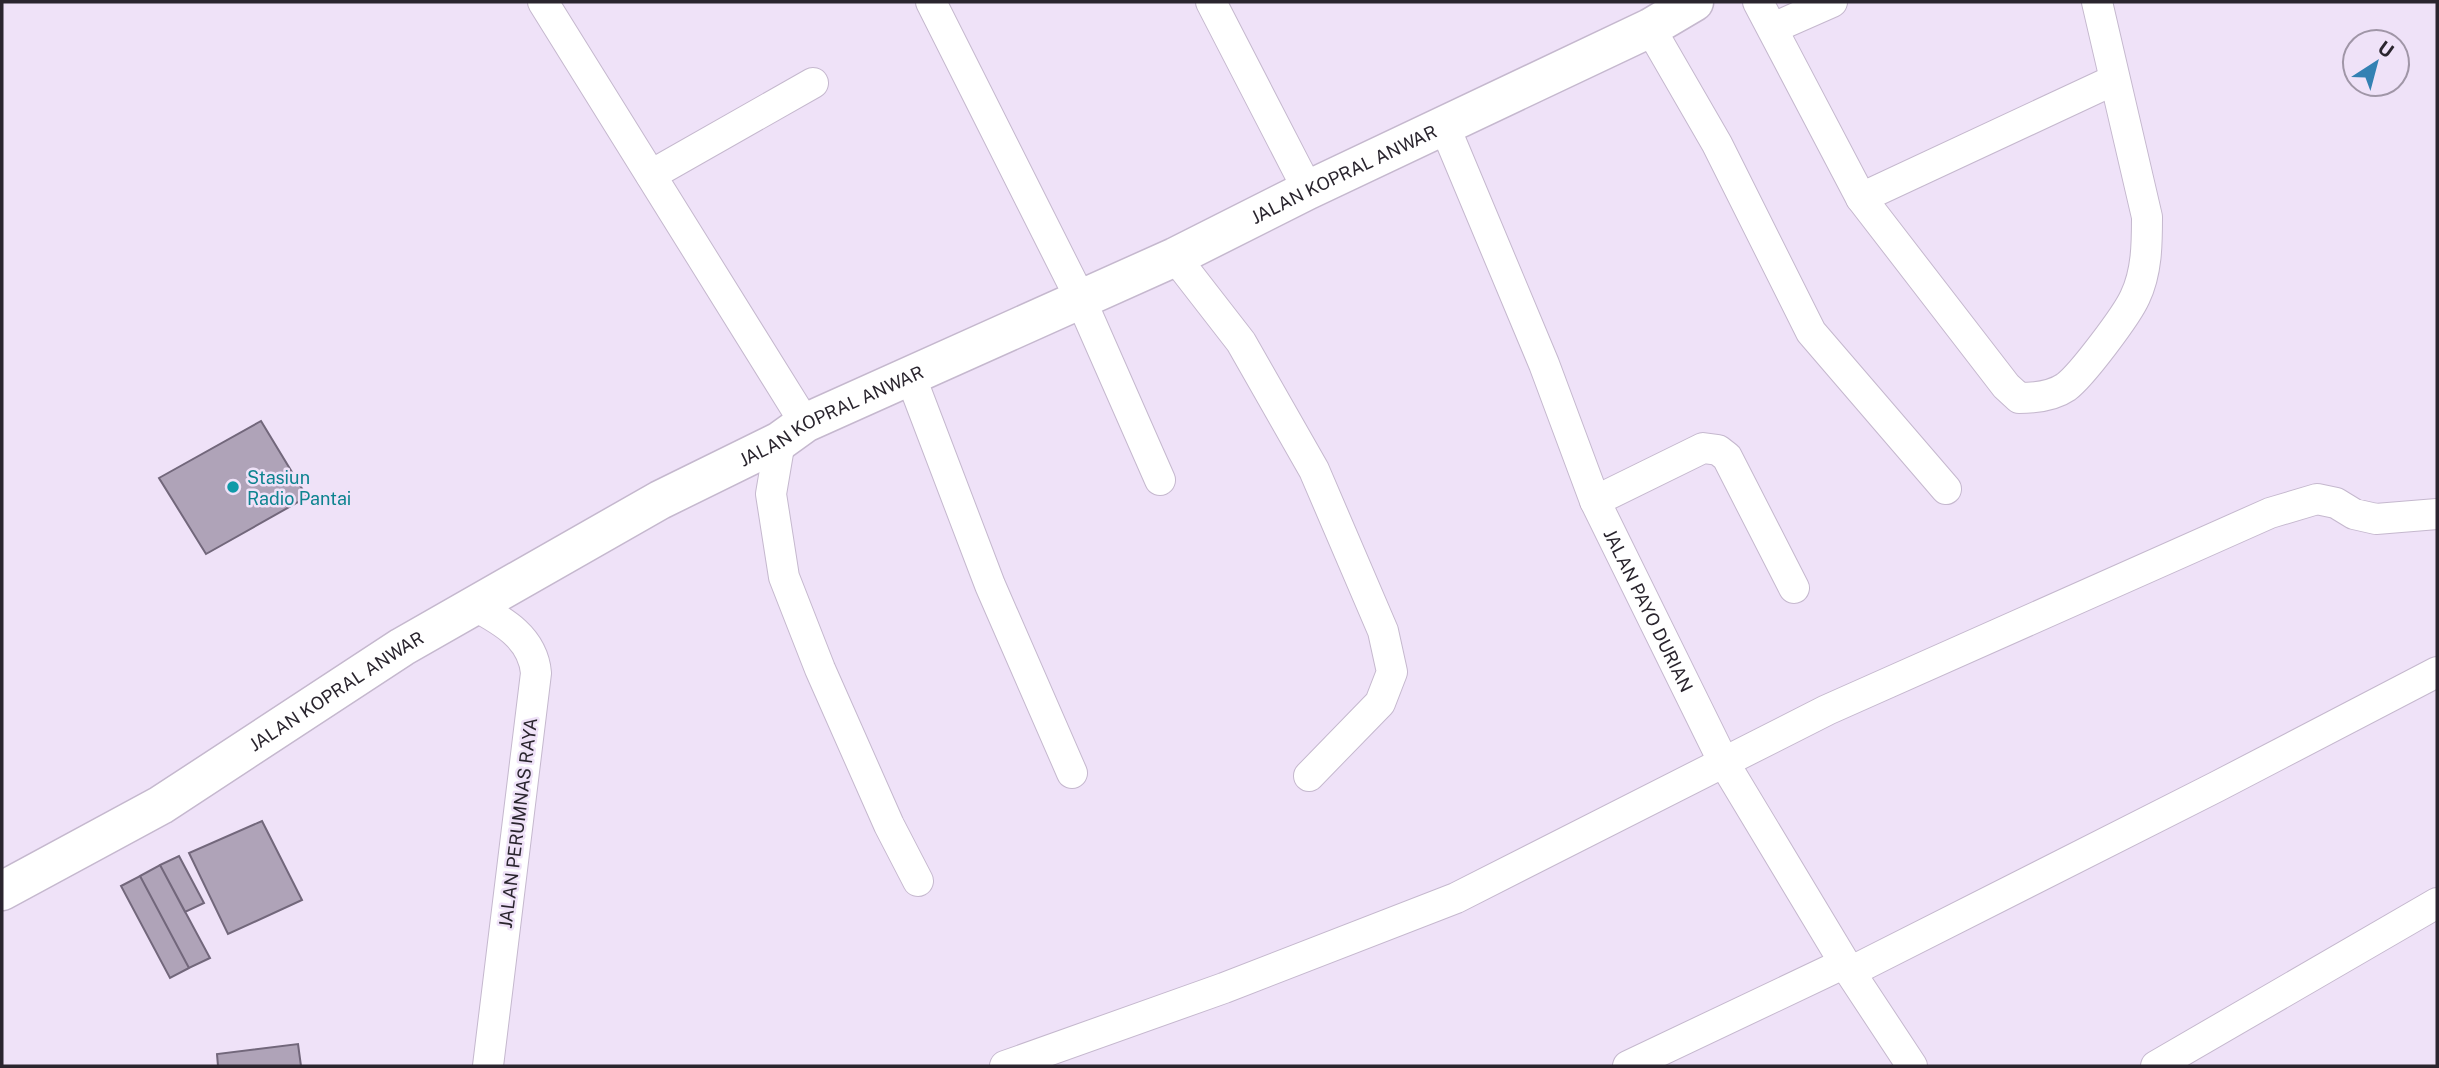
<svg xmlns="http://www.w3.org/2000/svg" width="2439" height="1068" viewBox="0 0 2439 1068" font-family="'Public Sans',sans-serif">
<rect width="100%" height="100%" fill="#efe2f8"/>
<path fill="#afa3b8" stroke="#72677b" stroke-width="2" d="M261,421L307,497L206,554L159,478Z
M262,821L302,900L228,934L189,853Z
M179,856L204,903L185,912L160,865Z
M160,865L210,958L189,968L140,876Z
M140,876L189,968L170,978L121,886Z
M298,1044L301,1066H218L217,1054Z"/>
<g fill="none" stroke-linecap="round" stroke-linejoin="round">
<defs>
<g id="street">
<path d="M543,2L805,423"/>
<path d="M931,2L1080,298L1160,480"/>
<path d="M1211,2L1308,190"/>
<path d="M1758,2L1861,198L2006,386L2019,398C2034,398 2053,396 2066,387C2082,375 2127,315 2135,297C2147,272 2147,243 2147,217L2097,2"/>
<path d="M1650,28L1717,144L1811,332L1946,489"/>
<path d="M1773,28L1832,2"/>
<path id="s1" d="M1444,125L1544,364L1595,501L1723,761L1850,972L1912,1066"/>
<path d="M651,175L813,83"/>
<path d="M1861,198L2114,80"/>
<path d="M1175,257L1241,342L1314,470L1383,631L1392,672L1380,703L1309,776"/>
<path d="M910,375L990,585L1072,773"/>
<path d="M780,441L771,494L784,577L820,669L889,825L918,881"/>
<path d="M1595,501L1703,448L1718,450L1727,457L1794,588"/>
<path d="M475,606C503,621 533,638 536,673L488,1066"/>
<path d="M1850,972L2216,787L2437,672"/>
<path d="M1005,1066L1224,988L1456,898L1827,710L2270,513L2317,499L2336,503L2354,514L2376,519L2437,514"/>
<path d="M1628,1066L1845,963"/>
<path d="M2156,1066L2437,903"/>
</g>
<g id="secondary">
<path id="s2" d="M2,891L161,805L402,647L660,500L780,441L805,423L1175,257L1308,190L1650,28L1694,2"/>
</g>
</defs>
<use href="#street" stroke="#c5b8ce" stroke-width="32"/>
<use href="#secondary" stroke="#c5b8ce" stroke-width="41"/>
<use href="#street" stroke="#fff" stroke-width="30"/>
<use href="#secondary" stroke="#fff" stroke-width="38"/>
</g>
<circle fill="#0f9aa8" stroke="#efe2f8" stroke-width="2.5" cx="233" cy="487" r="7"/>
<g text-anchor="middle" dominant-baseline="central" stroke-width="5" stroke-linejoin="round" paint-order="stroke">
<g font-size="18" fill="#2a252e" stroke="#efe2f8">
<text stroke="none"><textPath href="#s2" startOffset="1524">JALAN KOPRAL ANWAR</textPath></text>
<text stroke="none"><textPath href="#s2" startOffset="957">JALAN KOPRAL ANWAR</textPath></text>
<text stroke="none"><textPath href="#s1" startOffset="527">JALAN PAYO DURIAN</textPath></text>
<text stroke="none"><textPath href="#s2" startOffset="390">JALAN KOPRAL ANWAR</textPath></text>
<text transform="translate(518 823) rotate(-83)">JALAN PERUMNAS RAYA</text>
</g>
<g font-size="18" fill="#0d838f" stroke="#efe2f8" text-anchor="start">
<text x="247" y="477">Stasiun<tspan x="247" dy="21">Radio Pantai</tspan></text>
</g>
</g>
<rect width="2439" height="1068" fill="none" stroke="#2a252e" stroke-width="7"/>
<g transform="translate(2376 63) rotate(36)"><circle r="33" fill="#efe2f8" stroke="#a096a7" stroke-width="2"/>
<path d="M0-5L12 26L0 18L-12 26Z" fill="#3381b3"/>
<text y="-10" font-size="19" font-weight="bold" text-anchor="middle" fill="#2a252e">U</text>
</g>
</svg>
